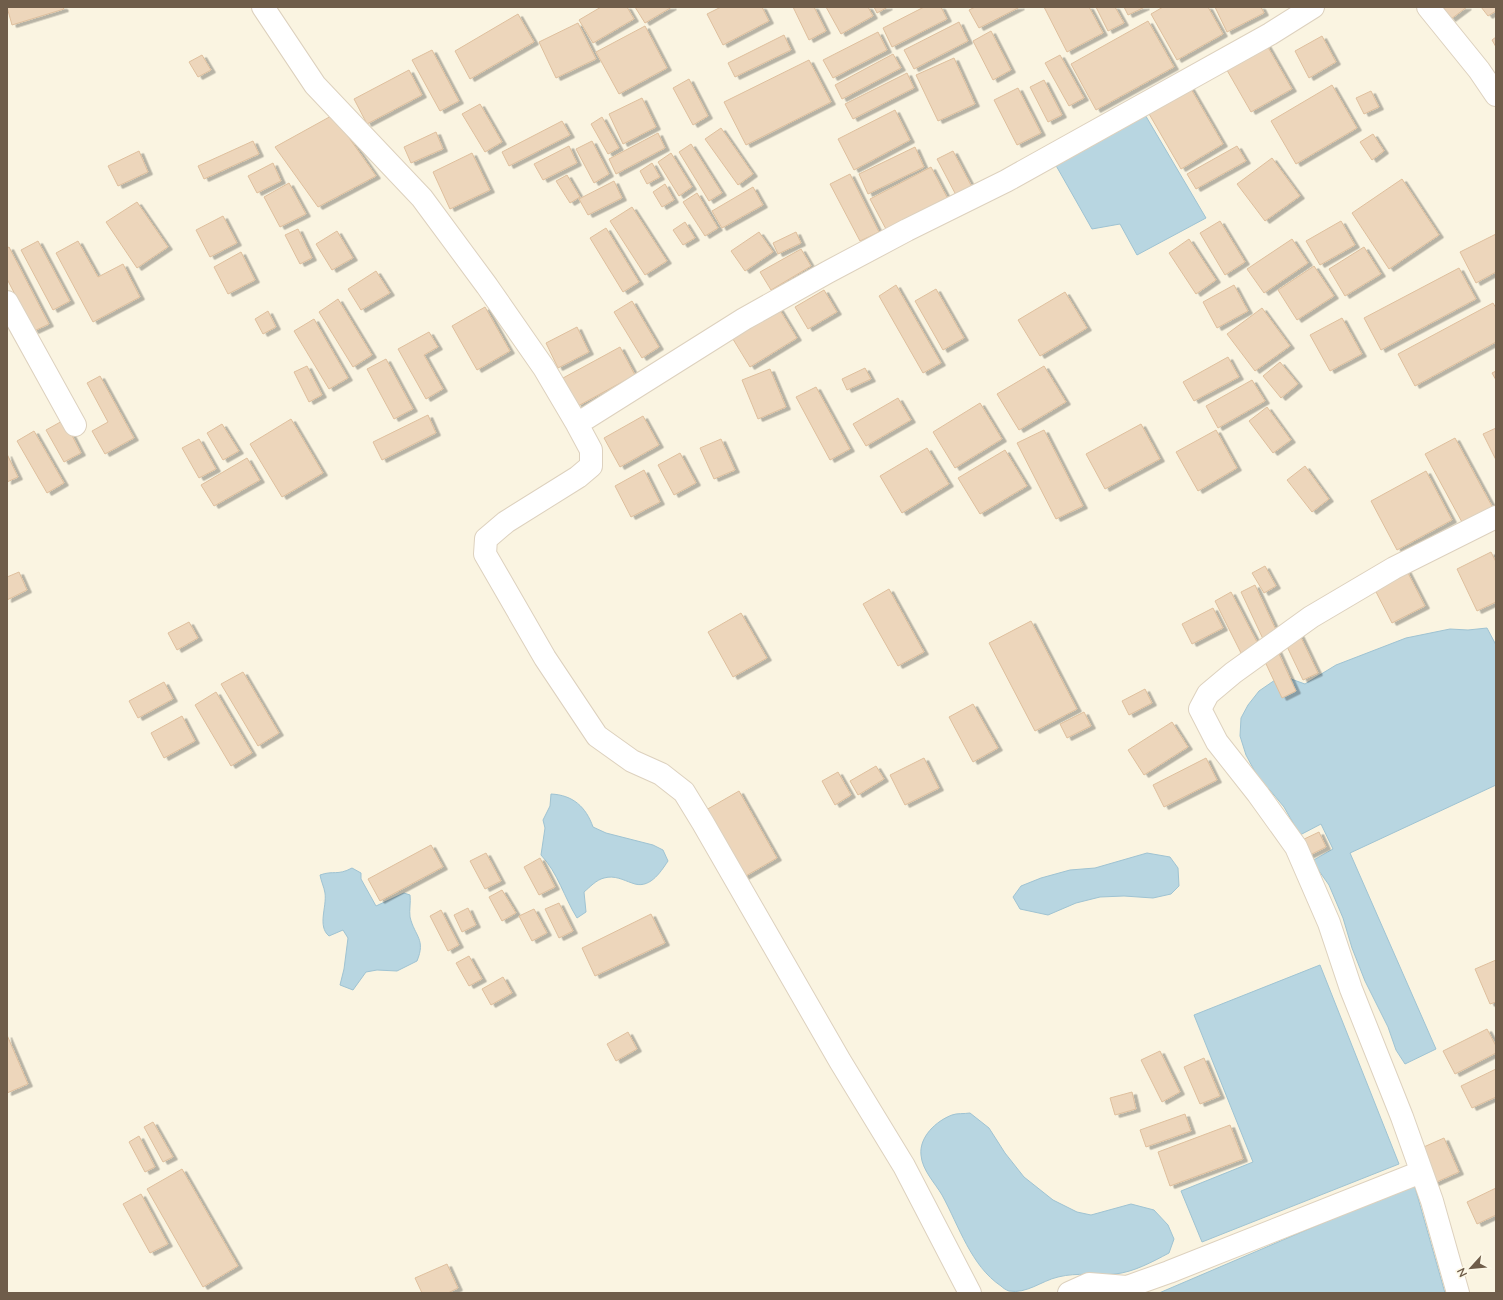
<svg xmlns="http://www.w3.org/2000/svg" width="1503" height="1300" viewBox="0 0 1503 1300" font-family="Lato,sans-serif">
<defs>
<filter id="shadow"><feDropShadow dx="4.5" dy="2.5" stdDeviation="0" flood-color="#0004"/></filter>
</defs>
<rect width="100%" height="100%" fill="#faf4e1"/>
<path fill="#b8d6e1" stroke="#9fc3d2" d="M1144,113L1206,218L1137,255L1120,224L1092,229L1054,162Z
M1487,628L1496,645V785L1350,853L1436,1049L1405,1064L1396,1050L1388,1027L1365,981L1352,948L1343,918L1329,885L1312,861L1333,849L1321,824L1300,835L1284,807L1269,789L1261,783L1246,755L1240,736L1241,718L1248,705L1259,691L1275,680L1291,679L1305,684L1336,665L1406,638L1450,629L1468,630Z
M551,794C573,795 586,807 593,827L606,833L653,845L663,850L668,861C660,873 649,890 632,883C623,880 615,875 604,878C596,880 590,887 584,892L586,912L577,918C564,897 558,873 541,855L545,828L543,820L550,806Z
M1147,853L1170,857L1178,868L1179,886L1171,894L1153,898L1124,896L1100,897L1076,903L1048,915L1020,909L1013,897L1021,886L1041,878L1070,870L1095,868Z
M352,868L361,873V879L376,906L404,893L410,895C411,902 409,910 410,917C415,937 426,939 417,961L397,971L377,970L366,972L353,990L340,985L344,969L348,938L343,930L329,936C317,926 327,907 325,893C324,887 321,881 320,875C334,870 337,876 352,868Z
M1320,965L1399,1164L1202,1242L1181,1191L1253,1162L1194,1015Z
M970,1113L989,1128L1005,1153L1024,1177L1053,1200L1077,1212L1091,1215L1131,1204L1154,1210L1168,1225L1174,1239L1169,1253C1152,1262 1134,1272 1115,1274C1095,1276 1078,1272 1058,1277C1041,1281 1027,1294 1009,1291C1006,1290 1003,1288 1001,1286C971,1266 959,1226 942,1195C935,1183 922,1170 921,1155C919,1137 936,1121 952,1115C957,1113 964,1114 970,1113Z
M1414,1184L1445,1293H1159Z"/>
<path fill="#edd6bb" stroke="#debf9d" filter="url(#shadow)" d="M7,7H63L64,9L12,25Z
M601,7H627L634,19L593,43L579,20Z
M635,7H672L645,23Z
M721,7H762L769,21L723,45L707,14Z
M793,7H814L826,31L809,40Z
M826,7H868L873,16L841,34Z
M874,7H888L877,13Z
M924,7H941L947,19L892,47L883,28Z
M975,7H1020L979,28L969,10Z
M1044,7H1089L1103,33L1067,52Z
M1096,7H1115L1124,23L1108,31Z
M1124,7H1145L1128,15Z
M1163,7H1208L1223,34L1177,60L1151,14Z
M1215,7H1261L1264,13L1227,32Z
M1443,7H1467L1451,19Z
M1481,7H1496V11L1488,16Z
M518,14L534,42L470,79L455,51Z
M1148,21L1174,67L1096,110L1071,64Z
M959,22L968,41L914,69L904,50Z
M578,23L596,59L556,78L539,42Z
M645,26L667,68L619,94L596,52Z
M991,31L1011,70L993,80L973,41Z
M878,32L887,50L833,78L823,60Z
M784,35L791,50L735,77L728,63Z
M1322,36L1336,62L1309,78L1295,51Z
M1496,37V47L1492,40Z
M1265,42L1292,89L1251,112L1224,65Z
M432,50L459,101L440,111L412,60Z
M893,54L901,68L842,99L835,85Z
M202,55L211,70L198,77L189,62Z
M1060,55L1084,98L1069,106L1045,63Z
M954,58L975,104L938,121L916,75Z
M809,60L831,102L746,145L724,102Z
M409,70L422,95L367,124L354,99Z
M907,73L914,88L853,119L845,104Z
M689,79L708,116L693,125L673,88Z
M1044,80L1062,115L1048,122L1030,87Z
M1187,82L1223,144L1181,169L1145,107Z
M1332,85L1357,128L1296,164L1271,121Z
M1018,88L1041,133L1017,145L994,100Z
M1371,91L1379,107L1364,114L1356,98Z
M642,98L656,127L623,144L609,114Z
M480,104L502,142L485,152L462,114Z
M895,110L910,140L854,170L838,139Z
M333,115L376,176L318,207L275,147Z
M602,117L619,148L608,154L591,124Z
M562,121L570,135L509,166L502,152Z
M721,128L753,174L738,185L705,139Z
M436,132L443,149L411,163L404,147Z
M658,133L665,148L616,174L609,159Z
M1373,134L1384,151L1372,160L1360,142Z
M253,141L259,154L204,179L198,166Z
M592,141L609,174L594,183L576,149Z
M691,144L722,193L709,201L679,152Z
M569,146L577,163L543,180L534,164Z
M1237,146L1246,161L1196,189L1187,174Z
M915,147L924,167L868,194L859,174Z
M139,151L148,172L118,186L108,166Z
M953,151L972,187L956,195L937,159Z
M472,153L490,190L450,209L433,172Z
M671,153L692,187L679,196L658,162Z
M1272,158L1300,196L1265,221L1237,184Z
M273,163L281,181L257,193L248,176Z
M652,163L660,177L647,184L640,171Z
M931,167L948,199L887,231L870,199Z
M850,174L879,232L860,241L830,184Z
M567,175L580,197L570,203L556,181Z
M1402,179L1439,235L1389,269L1352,213Z
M614,181L622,198L588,215L579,199Z
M289,183L306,214L280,227L264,197Z
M665,184L674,200L662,207L653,192Z
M753,187L763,205L722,228L712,211Z
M697,193L718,228L705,236L683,202Z
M137,202L168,247L137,268L106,222Z
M632,207L667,261L645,275L610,221Z
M223,216L237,243L210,257L196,230Z
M1220,221L1245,262L1225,275L1200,233Z
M1341,221L1355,245L1320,265L1306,241Z
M685,222L695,238L683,245L673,230Z
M606,228L639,282L623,292L590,238Z
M298,229L312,258L300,264L285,235Z
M337,231L353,258L332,270L316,244Z
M759,232L773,252L745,271L731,251Z
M796,232L801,243L778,254L773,243Z
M1496,234V272L1476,283L1460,252Z
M1189,239L1216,280L1196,294L1169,253Z
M1292,239L1308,263L1264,293L1247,269Z
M38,241L70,301L53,310L21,250Z
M78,241L98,277L123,264L140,297L93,322L56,253Z
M9,247L49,324L34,331L7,279V248Z
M1364,247L1381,274L1345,296L1329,269Z
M801,249L811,266L771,290L760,272Z
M241,252L255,280L228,294L214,267Z
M1314,266L1334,296L1297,320L1278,290Z
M1459,268L1476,299L1381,350L1364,318Z
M376,271L390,293L361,310L348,289Z
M896,285L941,363L923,373L879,296Z
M1234,285L1248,311L1217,328L1203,302Z
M936,289L964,338L943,350L915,301Z
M824,290L837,312L808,329L795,307Z
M1065,292L1087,328L1040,356L1018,320Z
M338,299L372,355L353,367L319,312Z
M632,301L659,347L642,358L614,312Z
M775,302L797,338L750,367L728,331Z
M1493,303L1496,308V342L1415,386L1398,354Z
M485,307L510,351L477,370L452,326Z
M1262,308L1290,346L1255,371L1227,334Z
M268,311L276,327L263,334L255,319Z
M1342,318L1362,354L1330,371L1310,335Z
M314,319L348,378L329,389L294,331Z
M577,327L589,352L558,368L546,343Z
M429,332L438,347L424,355L443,389L426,399L398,349Z
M620,347L635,375L578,406L563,378Z
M1228,357L1239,377L1194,401L1183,382Z
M386,359L413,409L394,419L367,369Z
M1280,362L1298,384L1281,398L1263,376Z
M307,366L322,395L309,402L294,372Z
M1044,366L1066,402L1019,430L997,394Z
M865,368L871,379L847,390L842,379Z
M770,369L786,407L758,419L742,380Z
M1496,371V380L1492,373Z
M100,376L134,438L105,454L92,431L108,422L87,383Z
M1252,380L1265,401L1218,428L1206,406Z
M816,387L850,449L830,460L796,397Z
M898,398L911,420L866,446L853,424Z
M980,403L1002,439L955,468L933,432Z
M1267,407L1291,440L1273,453L1249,421Z
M428,415L436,433L382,460L373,442Z
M643,416L659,445L620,467L604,438Z
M291,419L323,473L282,497L250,444Z
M64,420L81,453L64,462L46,430Z
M222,424L239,451L223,460L207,433Z
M1141,424L1160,459L1105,489L1086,454Z
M1496,428V460L1483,434Z
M1044,430L1083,506L1056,519L1017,443Z
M1216,430L1237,468L1198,491L1176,452Z
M34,431L64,483L47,493L17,441Z
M1455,438L1493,508L1463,524L1425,454Z
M199,439L216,469L199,478L182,448Z
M721,439L735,470L714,479L700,448Z
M927,448L949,484L902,513L880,476Z
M1005,450L1027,486L980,514L958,478Z
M680,453L696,483L674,495L658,465Z
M7,454L18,477L7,482Z
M247,458L260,480L214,506L201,485Z
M1305,466L1329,499L1312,512L1287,480Z
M644,470L660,502L631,517L615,486Z
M1426,471L1452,520L1397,550L1371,501Z
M1491,552L1496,562V602L1477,611L1457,569Z
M1265,566L1276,586L1264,593L1252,573Z
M1406,569L1425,606L1392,623L1373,586Z
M19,572L27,590L7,600V577Z
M1255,585L1277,632L1263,639L1241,592Z
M889,589L924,652L898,666L863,604Z
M1231,592L1258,644L1241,653L1215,601Z
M1213,608L1223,628L1192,644L1182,624Z
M741,613L767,658L733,677L708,632Z
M1031,621L1077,709L1035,731L989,643Z
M189,622L198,638L177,650L168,633Z
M1296,627L1318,673L1303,680L1281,634Z
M1275,645L1296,691L1282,698L1260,651Z
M243,672L279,733L258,746L221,684Z
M164,682L173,699L138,718L129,701Z
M1145,689L1152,703L1129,715L1122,701Z
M216,692L252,753L231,766L195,705Z
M973,704L998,748L973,762L949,717Z
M1084,712L1091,726L1067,738L1060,724Z
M182,716L195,741L164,758L151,733Z
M1172,722L1188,747L1144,775L1128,750Z
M924,758L939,788L905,805L890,775Z
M1206,758L1217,780L1164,807L1153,785Z
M876,766L884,779L858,795L850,781Z
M838,772L851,795L835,805L822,781Z
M739,791L777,858L744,877L706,810Z
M1319,832L1326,847L1308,856L1300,841Z
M431,845L443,867L380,901L368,879Z
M486,853L501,881L485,889L470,861Z
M540,858L555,887L539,895L524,867Z
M502,890L516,913L502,921L489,897Z
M559,903L573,931L559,938L545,909Z
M468,908L476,925L462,932L454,915Z
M534,909L547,933L532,941L519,916Z
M441,910L459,945L448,951L430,916Z
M651,914L665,943L595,976L582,948Z
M469,956L482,979L469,986L456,963Z
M1496,960V1002L1490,1004L1475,969Z
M503,977L512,993L491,1005L482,989Z
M1487,1029L1496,1046V1053L1455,1074L1443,1051Z
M628,1032L637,1049L616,1061L607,1044Z
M7,1035L28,1084L7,1093Z
M1160,1051L1180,1092L1162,1102L1141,1060Z
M1204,1058L1220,1096L1200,1104L1184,1067Z
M1496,1069V1097L1472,1108L1461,1086Z
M1132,1092L1136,1109L1115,1115L1110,1098Z
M1185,1114L1191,1131L1146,1147L1140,1130Z
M153,1122L173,1157L163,1162L144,1127Z
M1230,1125L1243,1159L1170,1186L1158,1152Z
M139,1136L155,1167L145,1172L129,1142Z
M1444,1138L1459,1172L1432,1184L1417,1150Z
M182,1169L238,1266L203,1287L147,1189Z
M1496,1188V1215L1477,1224L1467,1202Z
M141,1194L168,1244L150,1253L123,1204Z
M447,1264L458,1288L448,1293H422L415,1278Z"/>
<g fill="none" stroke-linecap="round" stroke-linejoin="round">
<defs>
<path id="minor" d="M263,7L315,85L422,198L487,286L544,368L577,424L591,450V466L578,477L506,522L486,539L485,554L545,658L597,736L632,761L661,774L684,792L703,823L840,1061L904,1166L970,1293
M1428,7L1479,70L1496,95
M7,302L75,425
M577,424L744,319L828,272L907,230L1006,181L1270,34L1313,7
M1069,1293L1089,1284L1127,1287L1169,1272L1421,1172
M1458,1293L1432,1201L1402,1117L1351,989L1329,923L1296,847L1258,794L1217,742L1200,709L1208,694L1233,673L1311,617L1394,568L1496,517"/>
</defs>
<use href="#minor" stroke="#ddd1be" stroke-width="24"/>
<use href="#minor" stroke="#fff" stroke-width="22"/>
</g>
<rect width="1503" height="1300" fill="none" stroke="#6f5d4a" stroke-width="16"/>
<g transform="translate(1471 1268) rotate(243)" stroke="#fdf8e7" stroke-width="3" paint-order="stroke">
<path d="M0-3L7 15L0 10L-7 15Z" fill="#6f5d4a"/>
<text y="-6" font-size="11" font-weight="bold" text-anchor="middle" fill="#6f5d4a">N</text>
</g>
</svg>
